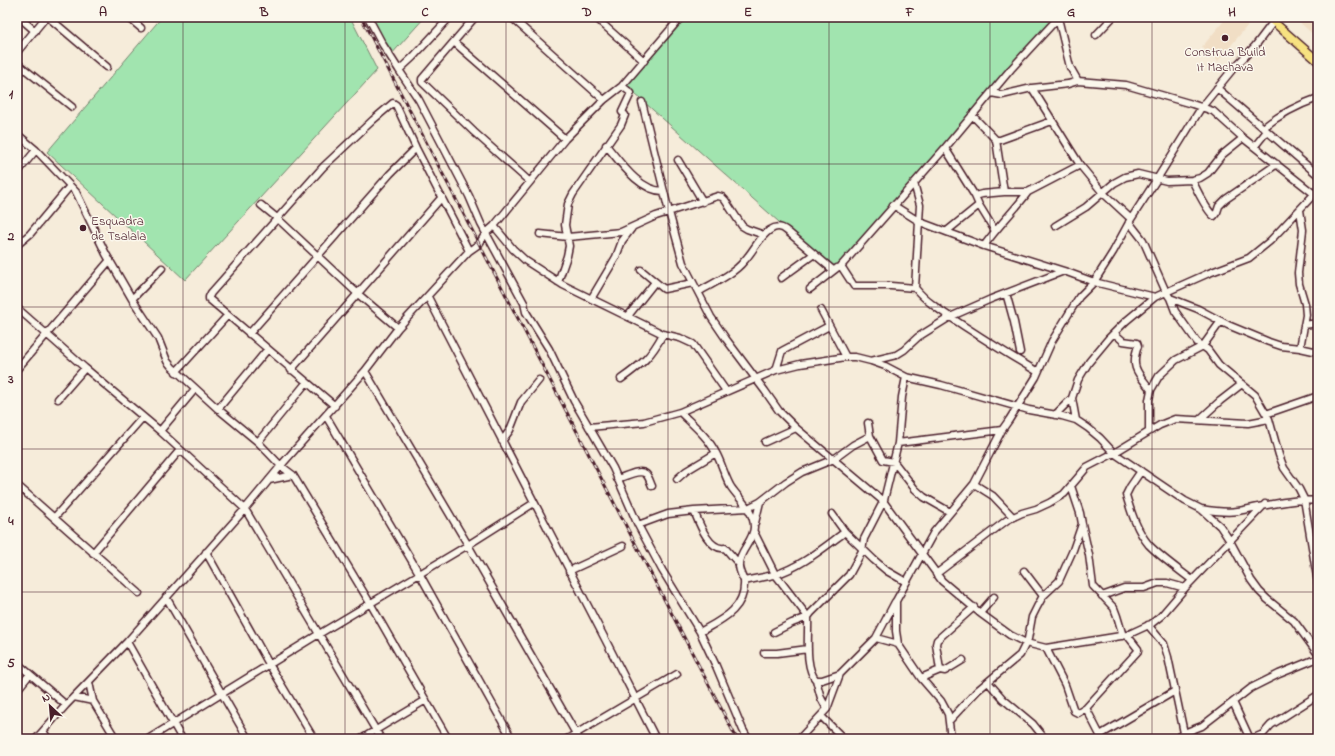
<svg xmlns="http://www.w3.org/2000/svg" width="1335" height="756" viewBox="0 0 1335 756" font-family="'Indie Flower',sans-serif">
<rect width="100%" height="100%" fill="#f6ecda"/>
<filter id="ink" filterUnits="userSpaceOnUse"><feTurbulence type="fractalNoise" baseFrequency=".025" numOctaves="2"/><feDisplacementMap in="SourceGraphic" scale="8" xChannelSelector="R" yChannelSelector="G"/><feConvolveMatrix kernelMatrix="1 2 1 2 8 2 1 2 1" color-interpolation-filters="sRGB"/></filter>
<g filter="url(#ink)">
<path fill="#f1dec5" d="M1227,17H1238L1248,25L1218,61L1202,47Z
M1294,17H1318V39Z"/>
<path fill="#a1e4af" stroke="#76826d" d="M162,17H350L377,70L185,280L47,152Z
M370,17H425L390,56Z
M687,17H1055L833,270L626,86Z"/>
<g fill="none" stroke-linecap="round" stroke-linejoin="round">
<defs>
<path id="minor" d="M19,17L35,31
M48,17L107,67
M128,17L141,28
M368,17L383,45L399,70
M450,17L413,57L399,70L419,100L469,196L481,224L524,303L526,312L549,349L574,401L613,468L638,525L662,570L700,632L716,666L743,730L748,739
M475,17L422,79V82L474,132L530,182
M511,17L604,100
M595,17L644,61
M1058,18L1070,67L1078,81L1126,85L1192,104L1213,111L1243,138L1318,197
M1096,35L1113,17
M454,42L565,139
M17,52L46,17
M17,63L72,107
M1032,88L1068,84L1078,81
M1217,88L1318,175
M991,93L1002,95L1032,88L1080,165L1103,193L1131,219
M642,102L669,212L683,263L711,317L726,339L765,391L779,411L796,428L883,501L942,581L980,613L1010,635L1026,643L1046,648
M972,115L996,140L1004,192
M1263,128C1279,115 1298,105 1318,98
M17,134L36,150L76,192L106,254L132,299L158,338L167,361L172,367L218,409L258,442L281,466L293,475L370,603L448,739
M996,140H1000L1052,121
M606,145C620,162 640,192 664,191
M1255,146L1267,131
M945,148L975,196
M678,160L703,202
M17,173L36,150
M1192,180C1196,188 1207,212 1214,216L1217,212L1219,206L1226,199L1277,164
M914,183L920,205L915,288
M261,205L277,218L358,294L398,328
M893,205L920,222L984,246L1064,271
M979,205L995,231
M1300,210L1303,230L1298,273L1299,284L1305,304L1306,315L1300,348
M1129,222L1143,240L1166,292L1170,298L1198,309L1228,325L1269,342L1281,346L1300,348L1318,352
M494,226L513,249L526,261L563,285L663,334L680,338L693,344L726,391
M1055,226L1086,207L1114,183L1125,177L1138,174L1167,181L1192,180L1200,178L1208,173L1222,155L1243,138
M947,231L979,205L975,196L982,194L1004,192H1028L1080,165
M540,234L568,237L621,232L656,216L718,196L722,197L725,200L742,226L747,229L764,235
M17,245L30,234L70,186
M984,246C997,227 1014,211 1028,192
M641,270L664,289L693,283
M781,278L814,254
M558,282L567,256L569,246L565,225L568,204L573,194L621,125L625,115L622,112L631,93L622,86
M810,289L837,268
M698,292C712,284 734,274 744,261C753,252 759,237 770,230C776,226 781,226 787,231L833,270
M1006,293L1014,322L1020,352
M428,297L605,639L656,739
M1170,298L1175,311L1197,342L1208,350L1219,365L1255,395L1269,419L1279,455L1284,468L1299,489L1304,499L1318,583
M132,299L162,268
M591,299L616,257L622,241L632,228
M17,308L85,368L160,431L245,509L381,739
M821,310L846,357
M628,316L655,282
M1304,325L1318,323
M1114,333L1123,341L1137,343L1138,346C1130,368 1138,373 1151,390
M249,334L390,174L416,148
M871,361L896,355L904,350L918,337L950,317L991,299L1064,271L1094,282L1155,297
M17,369L110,260
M291,370L442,197
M776,370L782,351L829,326
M365,371L468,545L579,739
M176,372L227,316
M1038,372C1014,358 990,343 967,328C949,316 929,305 915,288L891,286H854L841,266L945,148L1011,69L1059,17
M621,379C642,364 651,357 663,334
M1072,398L1076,420
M58,399L85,368
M335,406L209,299V297L211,293L323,167L373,120L393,103L396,105L416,148L469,251
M218,409L267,350
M680,412C693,425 708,437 716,453C722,464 725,477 731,487C740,500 754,511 754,527C754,540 740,550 739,563C738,569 742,576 744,581
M1266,414L1318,396
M1055,415L1072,398L1078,380L1089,362L1109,338L1126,321L1155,297L1209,273L1249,258L1270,241L1318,190
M326,416L419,573L512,739
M1199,420L1220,401L1242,384
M868,423L870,436L883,460L894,462L915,489L924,497L950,512
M589,427L644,422L680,412L776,370L800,364L846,357H855L871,361L885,366L906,377L941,385L1029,410L1062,416L1076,420L1088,428L1100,438L1114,453L1185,501L1201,509L1212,519L1220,526L1230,541L1251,580L1259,591L1267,599L1294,621L1318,654
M160,431L195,389
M1149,431V400L1151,390L1159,376L1176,360L1203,346L1221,321
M502,441L510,430L521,402L539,380
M258,442L306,383
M765,442L796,428
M898,443L1002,430
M1141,471L1130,487L1126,495C1131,512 1137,531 1149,545C1162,558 1178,569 1192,580
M617,479C625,477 639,468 646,474C649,477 650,482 652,486
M677,479L686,471L716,453
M269,480L293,475
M974,484L993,496L1013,517
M17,485L139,593
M1201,509C1213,511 1226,513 1238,511C1265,506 1291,498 1318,501
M694,511C699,523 709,551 725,548L739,564
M832,514L845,532L874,560L887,571L906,582
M54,518L143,417
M755,523L760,502
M1082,524L1089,555L1093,586L1114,608L1117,616L1123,636
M638,525L668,514L694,511L748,508L760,502L786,482L802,472L834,459L853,445L870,436
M754,532L775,574L808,617
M206,552L269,664L314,739
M93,553L180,450
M569,571L623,546
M1024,571L1043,596
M936,574L1007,520L1022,513L1036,509L1049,503L1064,494L1087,467L1114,453L1160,425L1175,419L1248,423L1269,419
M1102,596L1124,588H1144L1158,583H1167L1185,588
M166,597L248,739
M980,613L994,597
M1148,625L1164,644L1168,657L1184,733
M700,632C721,620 746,609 744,581C754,579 764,577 774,575C801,567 823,548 845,532
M774,632L792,623L808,617
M876,638L895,602
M127,642L182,739
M764,653H777L808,649
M17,663L66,705
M940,670L936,644L937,640L974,607
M840,674L822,680H816C804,667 809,634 808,617L811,613L849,575L862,551L864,539L884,500L898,443L902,397L906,377
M921,678L940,670L945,671L963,660
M816,680L821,698L827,709
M89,682L93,701L116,739
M988,682L1003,699L1033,724L1045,739
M17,690L30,674
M74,697L93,701
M1233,702L1250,739
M1086,708L1138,651V649L1127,635
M821,716L844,739
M949,721L978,690L1020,655L1028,639L1032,617L1037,607L1043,596L1059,581L1073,550L1082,524L1080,513L1071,486
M43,731L48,739
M1100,735L1175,691
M36,739L66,705L127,642L245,509L284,462L365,371L398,328L469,251L479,244L486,233L494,226L565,139L604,100L622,86L681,17
M148,739L319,634L468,545L534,503
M361,739L426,700
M567,739L677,674
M799,739L827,709L840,674L876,638L898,644
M951,739L948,714L941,701L921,678L898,644L896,631V601L934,532L974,484L1002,430L1009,420L1036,377L1052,341L1079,297L1094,282L1113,252L1131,219L1157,179L1201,108L1232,70L1255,46L1277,17
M1102,739L1086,708L1078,713L1074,711L1065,685L1046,648L1127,635L1151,624L1161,616L1185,588L1265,504
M1176,739L1184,733L1202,726L1251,688L1279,674L1318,658
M1252,739L1263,734L1271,725L1318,695"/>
<path id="major" d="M1268,17L1318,61"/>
</defs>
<use href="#minor" stroke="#4a1f2b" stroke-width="9"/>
<use href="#major" stroke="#4a1f2b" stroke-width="10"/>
<use href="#minor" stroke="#fbf7ec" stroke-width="6"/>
<use href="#major" stroke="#f7e281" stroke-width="7"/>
<defs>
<path id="rail" d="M361,17L737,739"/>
</defs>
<use href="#rail" stroke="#4a1f2b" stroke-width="3"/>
<use href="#rail" stroke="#fbf7ec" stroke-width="1.5" stroke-dasharray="4.5" stroke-linecap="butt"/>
</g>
</g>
<path fill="none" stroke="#4a1f2b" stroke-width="1" stroke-opacity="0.55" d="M183,17V739M345,17V739M506,17V739M668,17V739M829,17V739M990,17V739M1152,17V739M17,164H1318M17,307H1318M17,449H1318M17,592H1318"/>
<g fill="#4a1f2b" stroke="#fbf7ec" stroke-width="1.5">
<circle cx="1225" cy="38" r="4"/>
<circle cx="83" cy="228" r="4"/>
</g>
<g text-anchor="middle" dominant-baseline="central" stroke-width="3" stroke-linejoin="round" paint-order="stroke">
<g font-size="13" fill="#4a1f2b" stroke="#fbf7ec">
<text x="1225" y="52">Construa Build<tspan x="1225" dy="15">It Machava</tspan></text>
<text x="91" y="221" text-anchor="start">Esquadra<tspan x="91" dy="15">de Tsalala</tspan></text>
</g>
</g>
<rect width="1335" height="756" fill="none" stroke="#fbf7ec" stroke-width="44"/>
<g transform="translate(50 706) rotate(334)" stroke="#fbf7ec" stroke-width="3" paint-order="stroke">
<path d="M0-3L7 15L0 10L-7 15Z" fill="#4a1f2b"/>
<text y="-6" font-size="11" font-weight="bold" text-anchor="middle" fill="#4a1f2b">N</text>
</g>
<rect x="22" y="22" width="1291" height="712" fill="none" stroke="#4a1f2b" stroke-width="1.5"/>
<g font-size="13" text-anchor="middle" font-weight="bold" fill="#4a1f2b">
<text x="103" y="16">A</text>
<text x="264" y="16">B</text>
<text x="425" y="16">C</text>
<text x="587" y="16">D</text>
<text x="748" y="16">E</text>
<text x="910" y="16">F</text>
<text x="1071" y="16">G</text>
<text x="1232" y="16">H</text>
<text x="11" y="98">1</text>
<text x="11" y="240">2</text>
<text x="11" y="383">3</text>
<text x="11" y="525">4</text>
<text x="11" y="667">5</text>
</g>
</svg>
